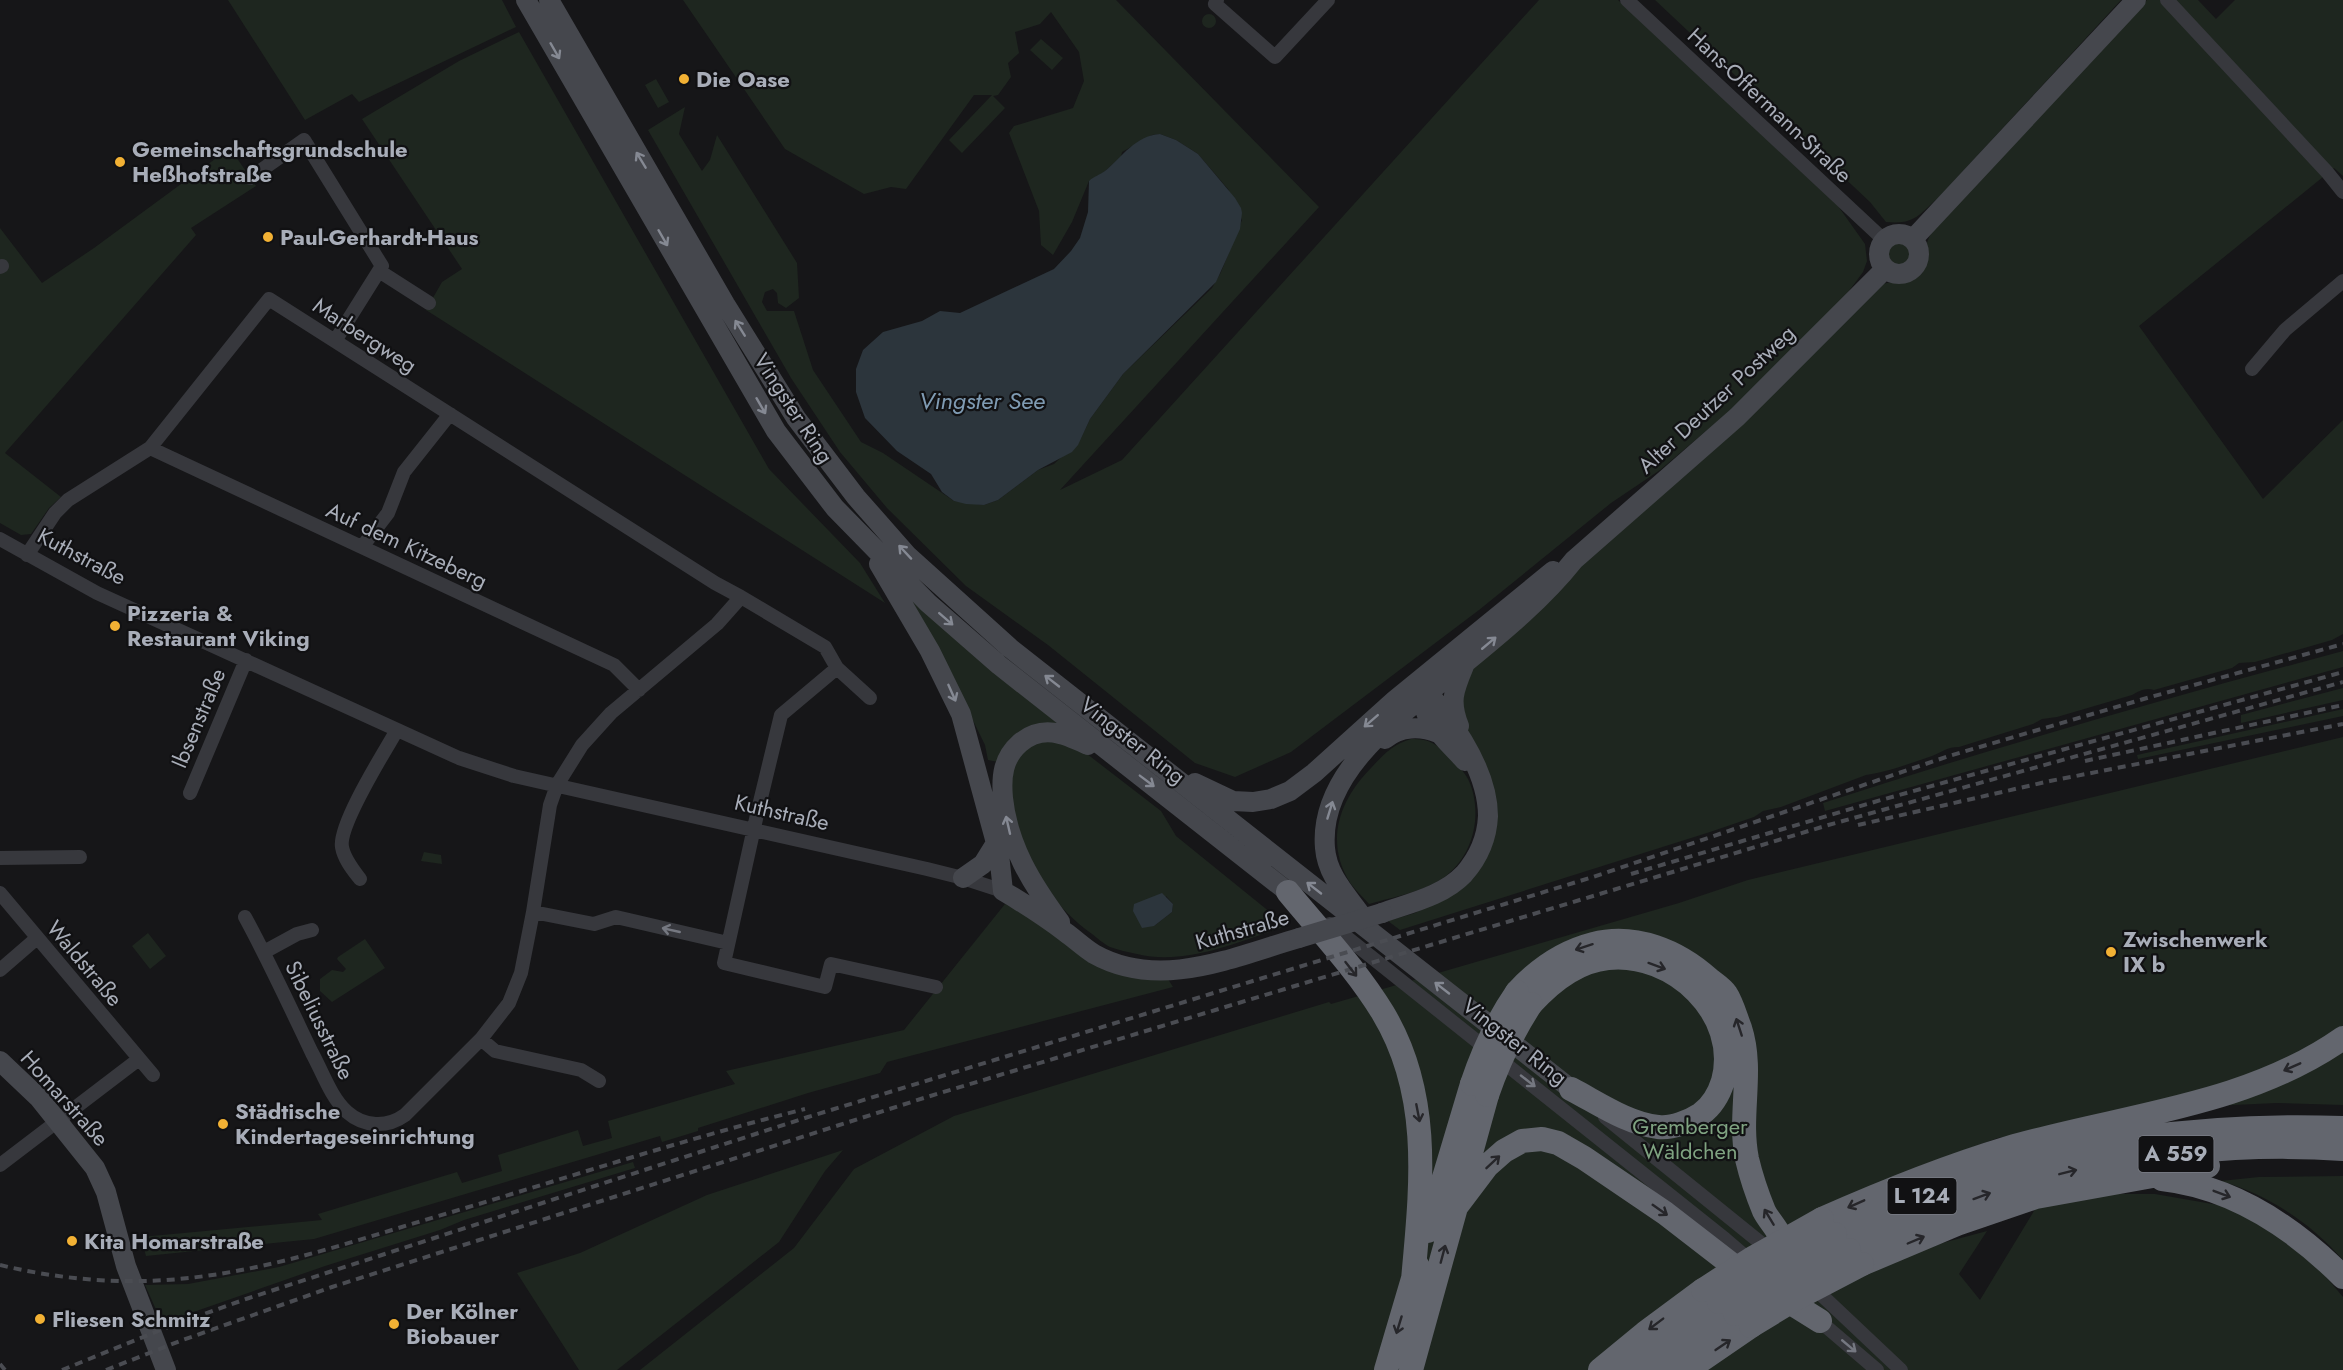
<svg xmlns="http://www.w3.org/2000/svg" width="2343" height="1370" viewBox="0 0 2343 1370" font-family="Jost,sans-serif">
<rect width="100%" height="100%" fill="#161618"/>
<path fill="#1e261f" fill-rule="evenodd" d="M228,0H502L516,27L359,102L352,94L305,120Z
M683,0H1116L1319,207L1060,490L1122,460L1539,0H1618L1838,206L1865,244L1867,261L1863,272L1846,295L1732,409L1660,470L1611,503L1479,610L1291,752L1235,777L1195,763L1048,645L966,586L887,508L840,452L791,378L648,130L685,107L679,134L702,171L710,160L717,135L797,263L799,298L786,308L778,303L777,293L773,289L765,292L762,302L767,311H794L813,370L861,442L883,453L954,501L984,505L998,500L1038,470L1054,464L1081,438L1090,419L1123,374L1212,288L1221,272L1242,220L1228,189L1198,154L1176,140L1160,134L1152,135L1122,152L1121,157L1103,173L1089,181L1072,222L1053,255L1041,245L1039,211L1009,133L1014,126L1073,108L1084,81L1079,52L1051,12L1040,24L1015,32L1019,53L1008,63L1011,77L998,95L993,96L1005,108L962,153L949,140L992,95H974L906,189L891,187L864,194L785,149Z
M1655,0H2121L1940,196C1919,214 1916,225 1886,222L1870,202Z
M2147,0H2198L2216,19L2235,0H2343V176L2334,168L2139,326L2263,499L2343,420V634L2332,640L2255,662L2239,663L2232,668L2154,690C2146,687 2139,691 2132,695L2057,717L2042,719L2033,724L1959,747C1947,747 1942,752 1932,756C1911,763 1888,772 1866,775L1781,807L1763,811L1754,817L1710,832L1400,930L1388,921L1415,913L1455,890L1492,837L1456,709L1472,665L1595,552L1880,285C1889,281 1900,284 1908,280C1927,272 1922,255 1928,240C1932,229 1940,220 1946,211Z
M1202 21a7 7 0 1 1 14 0a7 7 0 1 1-14 0Z
M519,32L769,469L860,563L885,603L426,310L442,282L462,269L362,119L459,61Z
M1041,39L1063,58L1052,70L1030,50Z
M656,79L669,102L658,108L645,85Z
M230,148L256,186L191,228L196,235L5,453L61,497L49,508L31,534L21,535L0,523V228L42,283L94,248Z
M1884 254a14 14 0 1 1 28 0a14 14 0 1 1-28 0Z
M905,594L1058,722L1055,727L998,762L988,760L985,745L937,647Z
M2343,651V667L1825,811L1823,803C1995,747 2168,698 2343,651Z
M2343,688V700L2241,723V715Z
M2343,709V716L2138,759L2137,755Z
M2343,737V1029L2257,1076L2096,1121L1998,1138L1920,1166L1935,1245L1987,1231L1959,1274L1980,1300L2037,1206L2094,1194H2155L2224,1206L2268,1228L2322,1272L2343,1297V1370H640L794,1248L854,1169L954,1116L1329,1002L1331,1004L1679,903L1748,880Z
M1044,738L1078,747L1161,811L1176,836L1287,926C1239,941 1187,966 1137,954C1128,952 1118,950 1110,947C1104,944 1097,938 1092,934C1046,901 1008,841 1010,783C1010,774 1009,760 1016,753C1022,746 1036,742 1044,738ZM1166,896L1173,904L1172,912L1154,926Z
M1411,739C1431,739 1436,744 1450,758C1456,764 1464,771 1468,779C1483,810 1475,853 1447,875C1428,891 1393,897 1369,904C1363,897 1356,891 1351,884C1324,843 1339,800 1371,768C1383,755 1393,744 1411,739Z
M424,852L441,855L442,864L421,861Z
M1005,904L1168,979L1173,987L887,1062L880,1073L808,1093L698,1128V1131L662,1142L660,1136L314,1239L146,1256L141,1237L322,1220L318,1214L457,1172L462,1183L502,1171L498,1155L578,1130L583,1146L612,1138L608,1121L735,1084L726,1071L904,1030Z
M148,933L166,956L150,969L132,946Z
M365,939L385,968L332,1002L320,991V979L332,970L343,972L346,969L337,959L338,957Z
M2343,1043V1105L2276,1103L2213,1106Z
M843,1150L825,1171L779,1242L617,1370H579L517,1273L580,1253L707,1195Z
M633,1162L635,1168L464,1220L440,1230L325,1266L162,1323L145,1285L188,1284L279,1267Z
M2343,1176V1260C2310,1222 2268,1195 2221,1181L2259,1177Z"/>
<path fill="#2c353c" d="M1160,134L1176,140L1198,154L1235,198L1241,208L1242,213L1240,229L1216,282L1123,374L1090,419L1078,445L1072,452L1038,470L998,500L984,505L966,504L954,501L942,492L931,474L897,451L865,418L856,392V369L863,350L883,332L922,321L940,311L960,313L1054,269L1071,251L1080,238L1088,212L1089,181C1094,176 1100,175 1105,171C1123,156 1135,136 1160,134Z
M1162,893L1173,904L1172,912L1154,926L1142,928L1133,911L1134,904Z"/>
<g fill="none" stroke-linecap="round" stroke-linejoin="round">
<path stroke="#37383d" stroke-width="14" d="M1217,0L1215,4L1275,57L1328,0
M1627,0L1884,240
M2167,0L2327,172L2343,192
M250,178L304,140L382,266L335,341
M0,267L2,266
M379,271L429,303
M2252,369L2285,330L2343,281
M150,448L614,665L639,690
M0,539L97,593L459,758L514,776L927,869L963,878L1003,891
M362,547L388,513L404,472L450,414
M27,555L55,513L68,500L150,448L269,299L715,583L741,597L717,624L611,713L582,745L557,785L550,805L533,912L521,973L509,1003L481,1039L405,1115C387,1128 364,1127 347,1112C331,1098 322,1071 312,1053C290,1007 269,961 245,917
M741,597L825,647L837,668L870,698
M190,793L246,660
M759,806L781,715L837,668
M758,810L724,963L825,987L831,964L936,987
M0,858L80,857
M360,879C353,870 344,859 342,847C338,825 385,751 397,730
M0,893L153,1075
M533,912L594,924L616,917L728,943
M1330,924L1725,1239L1753,1263
M264,952L297,934L312,930
M0,970L37,938
M481,1039L495,1051L581,1070L599,1081
M1605,1117L1772,1252
M0,1165L139,1059
M1812,1286L1901,1370
M1815,1317L1877,1370"/>
<path stroke="#45474d" stroke-width="20" d="M526,0L776,431L835,508L928,603L999,665L1288,892
M549,0L725,304L796,418L856,497L908,556L1010,648L1571,1089
M1879 254a20 20 0 1 1 40 0a20 20 0 1 1-40 0Z
M1913,239L2136,0
M879,564L930,651L961,714L999,854L1003,891
M1422,688C1419,719 1446,740 1465,761
M1459,726C1449,701 1454,690 1464,666
M1385,739C1400,726 1421,726 1438,733
M1195,783L1233,801L1253,802L1271,799L1290,791L1314,773L1395,700L1553,571
M963,878L983,864L996,843
M1003,891C1025,904 1045,917 1065,932C1075,939 1083,947 1094,954C1160,991 1233,957 1299,938
M1382,913C1410,903 1443,896 1464,874C1478,858 1487,838 1488,816C1488,779 1465,741 1444,713C1439,707 1435,699 1429,695C1424,693 1421,693 1416,694
M1361,915C1346,894 1327,875 1325,848C1318,767 1411,708 1465,663C1504,631 1543,599 1574,560L1737,417L1885,269
M1060,922C1032,884 1008,846 1003,798C1001,776 1003,758 1020,743C1043,724 1064,734 1088,745
M0,1061L39,1098L95,1168L106,1192L126,1266L166,1370"/>
<path stroke="#63666e" stroke-width="24" d="M1288,892C1320,931 1357,970 1383,1013C1433,1096 1421,1189 1413,1280
M1517,992C1538,969 1562,952 1593,944C1635,933 1678,951 1709,979C1715,984 1722,988 1726,994C1732,1003 1736,1018 1740,1028C1754,1071 1738,1115 1747,1159C1751,1176 1757,1194 1764,1211C1768,1219 1775,1226 1779,1234C1784,1241 1786,1251 1789,1259
M1531,1004C1551,982 1577,961 1608,958C1673,951 1741,1014 1723,1081C1719,1094 1712,1106 1701,1114C1690,1121 1672,1129 1658,1127C1628,1124 1598,1103 1571,1089
M2162,1179C2234,1187 2293,1227 2343,1277
M1456,1207L1487,1166L1504,1151L1522,1141L1542,1139L1558,1143L1584,1158L1665,1213L1740,1271L1820,1321
M1822,1219C1883,1192 1945,1167 2008,1148C2121,1115 2245,1107 2343,1038
M1428,1231L1472,1084
M1835,1234C1870,1219 1904,1201 1939,1188C2067,1140 2208,1123 2343,1128
M1849,1250C2002,1177 2173,1137 2343,1149
M1862,1264L1957,1224L2036,1197L2208,1166
M1386,1370L1417,1265
M1411,1370L1487,1095
M1600,1370L1645,1333L1703,1290
M1631,1370L1719,1302
M1660,1370L1735,1314
M1687,1370L1751,1326"/>
<path stroke="#4a4c52" stroke-width="4" stroke-dasharray="8 6" stroke-linecap="butt" d="M2085,761L2343,705
M1858,825L2050,781L2343,724
M1631,874L1881,800L2343,672
M0,1265C62,1280 126,1285 189,1278C273,1269 354,1241 435,1217C558,1181 680,1140 805,1109
M0,1364L5,1370
M62,1370L173,1325L249,1298L808,1117L1593,877L1949,756L2147,698L2343,644
M106,1370L180,1341L332,1287L927,1097L1825,826L2343,682"/>
<path stroke="#45474d" stroke-width="20" d="M1299,938L1382,913"/>
<path stroke="#63666e" stroke-width="24" d="M1472,1084C1483,1051 1497,1021 1517,992
M1487,1095C1498,1063 1512,1033 1531,1004
M1703,1290L1751,1259L1822,1219
M1719,1302L1767,1271L1835,1234
M1735,1314L1784,1284L1849,1250
M1751,1326L1797,1298L1862,1264"/>
</g>
<defs><path id="oneway-shaft" d="M-6 0H5M1.5-3L5.5 0L1.5 3" fill="none" stroke-width="1.6" stroke-linecap="round" stroke-linejoin="round" transform="scale(1.5)"/></defs>
<g stroke="#858993">
<use href="#oneway-shaft" transform="translate(555 51) rotate(60)"/>
<use href="#oneway-shaft" transform="translate(641 160) rotate(-121)"/>
<use href="#oneway-shaft" transform="translate(663 238) rotate(60)"/>
<use href="#oneway-shaft" transform="translate(740 328) rotate(-122)"/>
<use href="#oneway-shaft" transform="translate(761 406) rotate(60)"/>
<use href="#oneway-shaft" transform="translate(905 552) rotate(-133)"/>
<use href="#oneway-shaft" transform="translate(946 619) rotate(41)"/>
<use href="#oneway-shaft" transform="translate(1489 643) rotate(-40)"/>
<use href="#oneway-shaft" transform="translate(1052 681) rotate(-142)"/>
<use href="#oneway-shaft" transform="translate(952 693) rotate(66)"/>
<use href="#oneway-shaft" transform="translate(1371 721) rotate(139)"/>
<use href="#oneway-shaft" transform="translate(1147 781) rotate(37)"/>
<use href="#oneway-shaft" transform="translate(1330 810) rotate(-73)"/>
<use href="#oneway-shaft" transform="translate(1008 825) rotate(-103)"/>
<use href="#oneway-shaft" transform="translate(1314 888) rotate(-142)"/>
<use href="#oneway-shaft" transform="translate(1442 988) rotate(-142)"/>
</g>
<g stroke="#757881">
<use href="#oneway-shaft" transform="translate(671 930) rotate(-167)"/>
<use href="#oneway-shaft" transform="translate(1528 1081) rotate(38)"/>
<use href="#oneway-shaft" transform="translate(1849 1346) rotate(40)"/>
</g>
<g stroke="#26262a">
<use href="#oneway-shaft" transform="translate(1584 947) rotate(162)"/>
<use href="#oneway-shaft" transform="translate(1657 966) rotate(20)"/>
<use href="#oneway-shaft" transform="translate(1351 969) rotate(52)"/>
<use href="#oneway-shaft" transform="translate(1739 1027) rotate(-108)"/>
<use href="#oneway-shaft" transform="translate(2292 1067) rotate(156)"/>
<use href="#oneway-shaft" transform="translate(1418 1113) rotate(79)"/>
<use href="#oneway-shaft" transform="translate(1493 1162) rotate(-43)"/>
<use href="#oneway-shaft" transform="translate(2068 1172) rotate(-14)"/>
<use href="#oneway-shaft" transform="translate(2222 1194) rotate(21)"/>
<use href="#oneway-shaft" transform="translate(1982 1196) rotate(-20)"/>
<use href="#oneway-shaft" transform="translate(1856 1204) rotate(156)"/>
<use href="#oneway-shaft" transform="translate(1660 1210) rotate(35)"/>
<use href="#oneway-shaft" transform="translate(1769 1217) rotate(-121)"/>
<use href="#oneway-shaft" transform="translate(1916 1240) rotate(-23)"/>
<use href="#oneway-shaft" transform="translate(1443 1254) rotate(-75)"/>
<use href="#oneway-shaft" transform="translate(1656 1324) rotate(143)"/>
<use href="#oneway-shaft" transform="translate(1399 1325) rotate(107)"/>
<use href="#oneway-shaft" transform="translate(1723 1345) rotate(-34)"/>
</g>
<g fill="#f2b134" stroke="#111113" stroke-width="2">
<circle cx="684" cy="79" r="6"/>
<circle cx="120" cy="162" r="6"/>
<circle cx="268" cy="237" r="6"/>
<circle cx="115" cy="626" r="6"/>
<circle cx="2111" cy="952" r="6"/>
<circle cx="223" cy="1124" r="6"/>
<circle cx="72" cy="1241" r="6"/>
<circle cx="40" cy="1319" r="6"/>
<circle cx="394" cy="1324" r="6"/>
</g>
<g text-anchor="middle" dominant-baseline="central" stroke-width="4.5" stroke-linejoin="round" paint-order="stroke">
<g fill="#111113" stroke="#7b7e86" stroke-width="1.5">
<rect x="2138.5" y="1136" width="75" height="36" rx="4.5"/>
<rect x="1887.5" y="1178" width="69" height="36" rx="4.5"/>
</g>
<g font-size="21" font-weight="bold" fill="#a8adb8">
<text x="2176" y="1154">A 559</text>
<text x="1922" y="1196">L 124</text>
</g>
<g font-size="22" font-weight="bold" fill="#a8adb8" stroke="#111113" text-anchor="start">
<text x="696" y="79">Die Oase</text>
<text x="132" y="149">Gemeinschaftsgrundschule<tspan x="132" dy="25">Heßhofstraße</tspan></text>
<text x="280" y="237">Paul-Gerhardt-Haus</text>
<text x="127" y="613">Pizzeria &amp;<tspan x="127" dy="25">Restaurant Viking</tspan></text>
<text x="2123" y="939">Zwischenwerk<tspan x="2123" dy="25">IX b</tspan></text>
<text x="235" y="1111">Städtische<tspan x="235" dy="25">Kindertageseinrichtung</tspan></text>
<text x="84" y="1241">Kita Homarstraße</text>
<text x="406" y="1311">Der Kölner<tspan x="406" dy="25">Biobauer</tspan></text>
<text x="52" y="1319">Fliesen Schmitz</text>
</g>
<g font-size="22" fill="#a8adb8" stroke="#111113">
<text transform="translate(1770 105) rotate(43)">Hans-Offermann-Straße</text>
<text transform="translate(365 335) rotate(33)">Marbergweg</text>
<text transform="translate(1716 399) rotate(-43)">Alter Deutzer Postweg</text>
<text transform="translate(794 408) rotate(57)">Vingster Ring</text>
<text transform="translate(407 545) rotate(25)">Auf dem Kitzeberg</text>
<text transform="translate(82 556) rotate(28)">Kuthstraße</text>
<text transform="translate(198 718) rotate(-67)">Ibsenstraße</text>
<text transform="translate(1133 740) rotate(38)">Vingster Ring</text>
<text transform="translate(782 812) rotate(13)">Kuthstraße</text>
<text transform="translate(1242 929) rotate(-16)">Kuthstraße</text>
<text transform="translate(85 963) rotate(50)">Waldstraße</text>
<text transform="translate(320 1020) rotate(64)">Sibeliusstraße</text>
<text transform="translate(1515 1041) rotate(38)">Vingster Ring</text>
<text transform="translate(65 1098) rotate(48)">Homarstraße</text>
</g>
<g font-size="22" fill="#7fa381" stroke="#111113">
<text x="1690" y="1126">Gremberger<tspan x="1690" dy="25">Wäldchen</tspan></text>
</g>
<g font-size="24" font-style="italic" fill="#7f9bb3" stroke="#111113">
<text x="982" y="400">Vingster See</text>
</g>
</g>
</svg>
